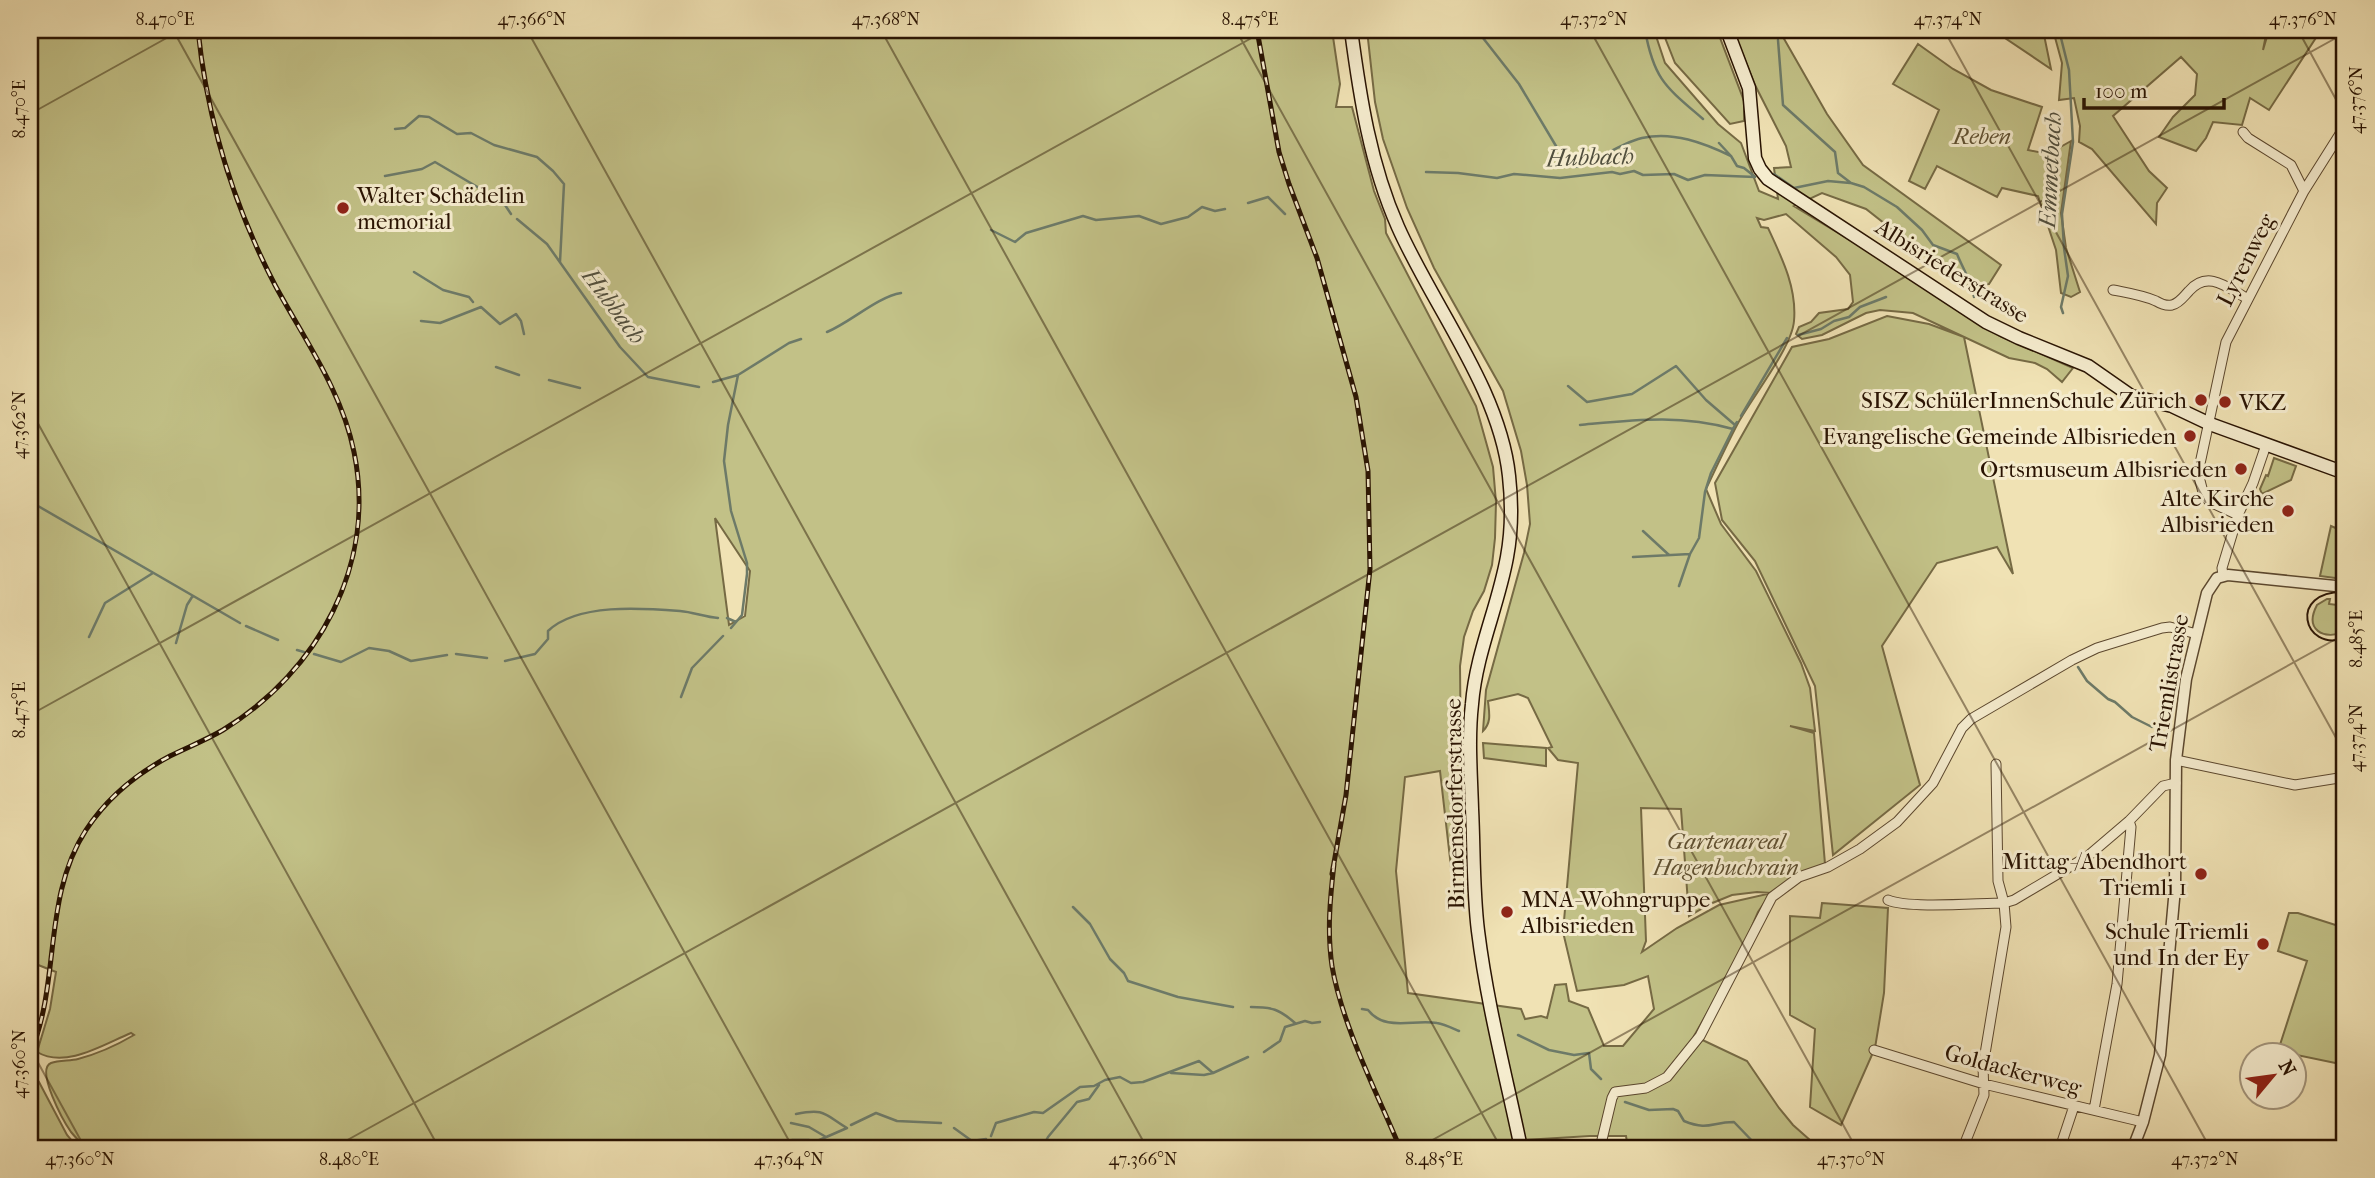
<svg xmlns="http://www.w3.org/2000/svg" width="2375" height="1178" viewBox="0 0 2375 1178" font-family="'IM FELL French Canon',serif">
<rect width="100%" height="100%" fill="#f0e2b4"/>
<filter id="stains"><feTurbulence type="fractalNoise" baseFrequency=".00286" numOctaves="4"/><feColorMatrix values="0 0 0 0 .2 0 0 0 0 .09 0 0 0 0 .02 0 0 0 .5 -.17"/></filter>
<radialGradient id="worn" r=".72"><stop offset=".6" stop-color="#630" stop-opacity="0"/><stop offset="1" stop-color="#630" stop-opacity=".3"/></radialGradient>
<path fill="#c2c187" stroke="#766a44" stroke-width="2" fill-rule="evenodd" d="M30,30H1332L1340,84L1336,107H1352L1374,191L1385,219L1386,233L1476,406L1493,467L1496,502L1495,538L1492,565L1484,591L1473,611L1464,637L1460,666L1462,867H1451L1440,771L1405,777L1396,871L1408,993L1521,1009L1525,1019L1541,1016L1547,1018L1555,985L1566,984L1569,1001L1588,1008L1604,1046H1623L1654,1009L1648,976L1624,985L1577,991L1563,932L1578,763L1558,760L1548,748L1552,747L1528,698L1518,694L1488,701C1489,712 1492,722 1483,731L1486,690L1524,553L1530,524L1527,485L1521,451L1503,391L1434,268L1407,208L1383,139L1375,102L1367,30H1654L1665,63L1718,124L1741,143L1759,191L1778,199L1774,168L1791,167L1786,146L1755,85L1733,30H1779L1827,114L1863,165L2001,265L1989,284L1964,286L1866,209L1822,193L1794,206L1891,265L2000,336L2073,368L2062,382L2047,369L2035,363L2009,358L1913,313L1880,310L1866,313L1822,335L1802,339L1796,334L1799,327L1811,322L1819,313L1848,309L1853,302L1850,275L1836,257L1786,214L1764,220L1757,218L1761,227L1768,228C1782,258 1797,288 1794,321C1792,348 1750,400 1737,425C1726,446 1716,468 1706,489L1721,524L1756,571L1801,663L1810,688L1815,731L1790,726L1814,733L1825,864L1771,893L1757,892L1732,895L1710,904L1689,916L1681,809L1641,808L1646,941L1642,952L1677,928L1719,905L1767,894L1769,896L1758,912L1739,957L1694,1036L1747,1061L1779,1108L1793,1125L1819,1148H1800L1798,1146L1796,1148H1628L1626,1136H1590L1507,1141L1508,1148H86C81,1143 76,1138 71,1132C64,1122 35,1070 51,1063C59,1060 70,1061 78,1059C97,1054 117,1045 134,1035L131,1033C104,1044 66,1069 37,1052L50,1009L56,972L33,963L31,978L35,982L30,1010ZM715,518L750,571L745,616L729,625Z
M1662,30H1717L1744,101V121L1730,124L1675,63Z
M1993,30H2043L2051,69Z
M2053,30H2267L2263,50L2269,30H2321L2269,110L2250,98L2242,125L2213,122L2206,138L2196,151L2159,137L2173,117L2195,95L2197,74L2181,57L2113,116L2149,171L2167,188L2157,203L2156,224L2092,149L2079,142L2080,126L2074,98L2059,100L2062,63Z
M1918,44L1953,69L1991,90L2042,107L2028,150L2048,154L2071,141L2061,213L2066,248L2080,292L2071,297L2061,293L2056,250L2038,196L2002,188L1997,197L1937,166L1925,189L1909,181L1939,110L1893,84Z
M1887,316L1929,324L1964,337L2013,574L1997,547L1937,563L1882,646L1920,785L1833,855L1815,686L1755,561L1722,520L1715,483L1792,347L1829,339Z
M2274,458L2296,466L2291,480L2262,494L2260,489L2266,475L2268,476Z
M2331,526L2345,532L2343,579L2320,576Z
M2327,599H2330L2329,604L2345,606V632C2323,640 2304,630 2317,605Z
M1483,743L1546,748V766L1484,758Z
M1822,903L1888,908L1884,993L1875,1048L1841,1125L1810,1107L1815,1029L1790,1015V916L1820,918Z
M2289,913H2298L2345,928V1065L2278,1051L2307,961L2278,951Z
M39,1082L67,1135L78,1148H30V1090Z"/>
<g fill="none" stroke-linecap="round" stroke-linejoin="round">
<path stroke="#6d7a68" stroke-width="2.5" d="M1482,30L1483,38L1519,84L1556,146L1574,167L1584,166C1601,157 1624,142 1642,138C1673,131 1704,143 1731,156
M1645,30C1654,80 1666,87 1703,119
M2059,30L2069,70L2073,142L2062,214L2064,248L2068,276L2061,307L2063,313
M1778,40L1783,105L1835,152L1838,173L1851,183L1864,187L1897,207L1922,230L1933,245L1957,254C1963,269 1972,282 1974,297
M395,129L405,128L419,116L429,117L457,134L471,133L494,145L537,157L553,171L564,184L560,262
M1719,143L1731,156L1737,166L1744,168L1754,176
M1426,172L1458,173L1497,178L1514,174L1560,178L1612,172L1620,174L1634,171L1643,175L1674,174L1688,180L1705,175L1755,177
M1774,174L1794,188L1828,181L1850,183
M385,176L422,169L435,162L503,202L511,214
M1248,203L1268,197L1285,214
M517,219L547,244L620,347L648,377L699,387
M991,230L1015,242L1026,233L1083,216L1096,220L1139,216L1161,224L1188,217L1202,207L1215,211L1225,209
M414,272L443,290L469,297L473,302
M421,321L440,323L481,307L500,324L516,314L521,321L524,334
M827,332C851,322 877,297 901,293
M1798,335L1821,329L1834,321L1849,317L1860,307L1886,297
M496,367L519,375
M549,380L580,388
M713,382L738,375L789,343L801,339
M1568,386L1587,402L1632,394L1676,366L1706,400L1735,425L1737,422
M1741,416L1787,338
M1580,425C1634,420 1680,414 1733,429
M30,522L38,506L240,623
M1643,531L1669,555
M1633,557L1690,554
M1679,586L1690,554L1699,538L1705,492L1711,473L1735,425
M727,618L736,622
M246,626L278,640
M731,628L742,615L747,574V563L731,511L724,461L728,425L738,375
M89,637L105,603L153,573
M176,643L187,605L192,597
M297,650L304,652
M314,654L341,662L369,648L389,651L411,661L447,655
M456,654L487,658
M505,661L535,654L548,639V631C577,603 642,608 680,611C693,612 705,617 718,618
M2078,667L2087,681L2108,699L2115,702L2132,717L2152,727
M681,697L692,668L723,636
M1073,907L1090,924L1110,959L1124,973L1128,981L1178,997L1233,1007
M1251,1007C1272,1007 1279,1009 1295,1023
M1362,1009L1368,1010C1385,1032 1413,1019 1437,1023C1444,1024 1452,1028 1459,1031
M1518,1035L1549,1050L1574,1055L1589,1053L1591,1069L1601,1079
M1264,1052L1280,1041L1285,1027L1305,1021L1312,1023L1320,1022
M1171,1073L1204,1075L1213,1073
M1625,1102L1649,1110L1673,1109L1678,1111L1684,1121C1709,1131 1711,1122 1734,1122L1759,1148
M796,1114C825,1108 824,1114 847,1128L801,1148
M791,1123L809,1127L826,1137
M851,1125L876,1113L897,1121L941,1123
M954,1128L972,1141L986,1139
M991,1136L996,1123L1034,1112L1043,1113L1080,1087L1094,1086L1105,1080L1120,1077L1131,1083L1143,1082L1199,1061L1213,1073L1248,1057
M792,1140H809L812,1143
M1042,1148L1048,1137L1077,1102L1089,1099L1099,1085
M1810,1148L1814,1146L1816,1148"/>
<defs>
<path id="minor" d="M2243,132L2248,138L2291,165L2304,191
M2113,290C2128,293 2142,295 2156,301C2161,304 2167,306 2172,305C2180,303 2184,296 2189,291C2208,269 2228,288 2248,299
M2238,515L2210,502L2204,496L2198,473L2226,342L2304,191L2345,126
M2223,575L2222,568L2238,515L2253,483L2266,445
M2176,760L2295,785L2345,777
M1888,900C1909,909 1978,903 2004,903L2014,900L2088,856L2129,821L2163,786L2176,783
M1874,1050L1984,1084L2143,1122
M2094,1110L2117,984L2131,827L2129,821
M1600,1148L1612,1098L1615,1092L1646,1088L1667,1077L1700,1036L1772,897L1799,877L1828,867L1860,849L1897,822L1933,783L1962,728L1971,719L2072,660L2097,648L2162,628L2170,627L2197,634
M1963,1148L1984,1095L1983,1066L2006,927L2004,903L1998,881L1996,764
M2060,1148L2074,1106"/>
<path id="tertiary" d="M2133,1148L2143,1122L2160,1055L2175,888L2176,760L2186,679L2207,593L2217,578L2228,575L2345,587"/>
<path id="secondary" d="M1351,30C1360,97 1370,164 1398,227C1433,306 1500,390 1509,476C1512,503 1512,530 1507,557C1498,607 1476,653 1472,704C1468,739 1471,774 1472,809C1474,849 1473,891 1478,931C1487,1004 1506,1076 1521,1148
M1727,30L1749,88L1755,158L1760,169L1768,179L1986,322L2019,338L2088,366L2131,396L2172,406L2210,424L2345,473"/>
</defs>
<use href="#minor" stroke="#5b472e" stroke-width="11"/>
<use href="#tertiary" stroke="#5b472e" stroke-width="13"/>
<use href="#secondary" stroke="#291302" stroke-width="15"/>
<use href="#minor" stroke="#f5ecce" stroke-width="9"/>
<use href="#tertiary" stroke="#f5ecce" stroke-width="10"/>
<use href="#secondary" stroke="#f5ecce" stroke-width="12"/>
<path stroke="#291302" stroke-width="2" d="M2345,592C2287,590 2303,653 2345,638"/>
<defs>
<path id="rail" d="M1257,30L1279,152L1289,184L1317,258L1356,397L1368,471L1370,569L1346,795L1332,874
M1334,864C1330,899 1327,932 1332,966C1342,1025 1377,1093 1400,1148
M30,1054C61,982 42,898 86,830C107,798 136,774 170,756C188,747 206,740 223,730C319,671 377,564 354,452C342,391 304,339 275,285C234,206 207,119 198,30"/>
</defs>
<use href="#rail" stroke="#291302" stroke-width="5"/>
<use href="#rail" stroke="#f5ecce" stroke-width="2.5" stroke-dasharray="8" stroke-linecap="butt"/>
</g>
<path fill="none" stroke="#291302" stroke-width="2" stroke-opacity="0.45" d="M173,30L793,1148M527,30L1147,1148M881,30L1501,1148M1236,30L1856,1148M1590,30L2210,1148M1944,30L2345,754M2298,30L2345,116M30,114L181,30M30,409L439,1148M30,715L1266,30M30,1048L85,1148M333,1148L2345,33M1418,1148L2345,634"/>
<g fill="#8f2418" stroke="#f5ecce" stroke-width="2.5">
<circle cx="343" cy="208" r="7"/>
<circle cx="2201" cy="400" r="7"/>
<circle cx="2225" cy="402" r="7"/>
<circle cx="2190" cy="436" r="7"/>
<circle cx="2241" cy="469" r="7"/>
<circle cx="2288" cy="511" r="7"/>
<circle cx="2201" cy="874" r="7"/>
<circle cx="1507" cy="912" r="7"/>
<circle cx="2263" cy="944" r="7"/>
</g>
<g text-anchor="middle" dominant-baseline="central" stroke-width="6" stroke-linejoin="round" paint-order="stroke">
<g font-size="23" font-style="italic" fill="#5f5031" stroke="#f5ecce">
<text x="1982" y="136">Reben</text>
<text x="1726" y="841">Gartenareal<tspan x="1726" dy="26">Hagenbuchrain</tspan></text>
</g>
<g font-size="23" fill="#291302" stroke="#f5ecce" text-anchor="end">
<text x="357" y="195" text-anchor="start">Walter Schädelin<tspan x="357" dy="26">memorial</tspan></text>
<text x="2187" y="400">SISZ SchülerInnenSchule Zürich</text>
<text x="2239" y="402" text-anchor="start">VKZ</text>
<text x="2176" y="436">Evangelische Gemeinde Albisrieden</text>
<text x="2227" y="469">Ortsmuseum Albisrieden</text>
<text x="2274" y="498">Alte Kirche<tspan x="2274" dy="26">Albisrieden</tspan></text>
<text x="2187" y="861">Mittag-/Abendhort<tspan x="2187" dy="26">Triemli 1</tspan></text>
<text x="1521" y="899" text-anchor="start">MNA-Wohngruppe<tspan x="1521" dy="26">Albisrieden</tspan></text>
<text x="2249" y="931">Schule Triemli<tspan x="2249" dy="26">und In der Ey</tspan></text>
</g>
<g font-size="23" fill="#291302" stroke="#f5ecce">
<text transform="translate(2246 260) rotate(-63)">Lyrenweg</text>
<text transform="translate(1952 271) rotate(32)">Albisriederstrasse</text>
<text transform="translate(2169 683) rotate(-80)">Triemlistrasse</text>
<text transform="translate(1455 804) rotate(-91)">Birmensdorferstrasse</text>
<text transform="translate(2013 1070) rotate(15)">Goldackerweg</text>
</g>
<g font-size="24" font-style="italic" fill="#514f3e" stroke="#f5ecce">
<text transform="translate(1590 157) rotate(-2)">Hubbach</text>
<text transform="translate(2050 170) rotate(-87)">Emmetbach</text>
<text transform="translate(614 306) rotate(53)">Hubbach</text>
</g>
</g>
<rect width="2375" height="1178" fill="none" stroke="#f0e2b4" stroke-width="77"/>
<g transform="translate(2273 1076) rotate(61)"><circle r="33" fill="#f5ecce" stroke="#a3957c" stroke-width="2"/>
<path d="M0-5L12 26L0 18L-12 26Z" fill="#8f2418"/>
<text y="-10" font-size="19" font-weight="bold" text-anchor="middle" fill="#291302">N</text>
</g>
<path d="M2084 98v10h140v-10" fill="none" stroke="#291302" stroke-width="3.5"/>
<text x="2095" y="98" font-size="21" fill="#291302" stroke="#f5ecce" stroke-width="5" paint-order="stroke">100 m</text>
<rect x="38" y="38" width="2298" height="1102" fill="none" stroke="#291302" stroke-width="2.5"/>
<g font-size="18" text-anchor="middle" fill="#291302">
<text x="165" y="25">8.470°E</text>
<text x="532" y="25">47.366°N</text>
<text x="886" y="25">47.368°N</text>
<text x="1250" y="25">8.475°E</text>
<text x="1594" y="25">47.372°N</text>
<text x="1948" y="25">47.374°N</text>
<text x="2303" y="25">47.376°N</text>
<text transform="translate(2356 100) rotate(-90)" y="6">47.376°N</text>
<text transform="translate(19 109) rotate(-90)" y="6">8.470°E</text>
<text transform="translate(19 425) rotate(-90)" y="6">47.362°N</text>
<text transform="translate(2356 639) rotate(-90)" y="6">8.485°E</text>
<text transform="translate(19 710) rotate(-90)" y="6">8.475°E</text>
<text transform="translate(2356 738) rotate(-90)" y="6">47.374°N</text>
<text transform="translate(19 1064) rotate(-90)" y="6">47.360°N</text>
<text x="80" y="1165">47.360°N</text>
<text x="349" y="1165">8.480°E</text>
<text x="789" y="1165">47.364°N</text>
<text x="1143" y="1165">47.366°N</text>
<text x="1434" y="1165">8.485°E</text>
<text x="1851" y="1165">47.370°N</text>
<text x="2205" y="1165">47.372°N</text>
</g>
<rect width="100%" height="100%" filter="url(#stains)"/>
<rect width="100%" height="100%" fill="url(#worn)"/>
</svg>
